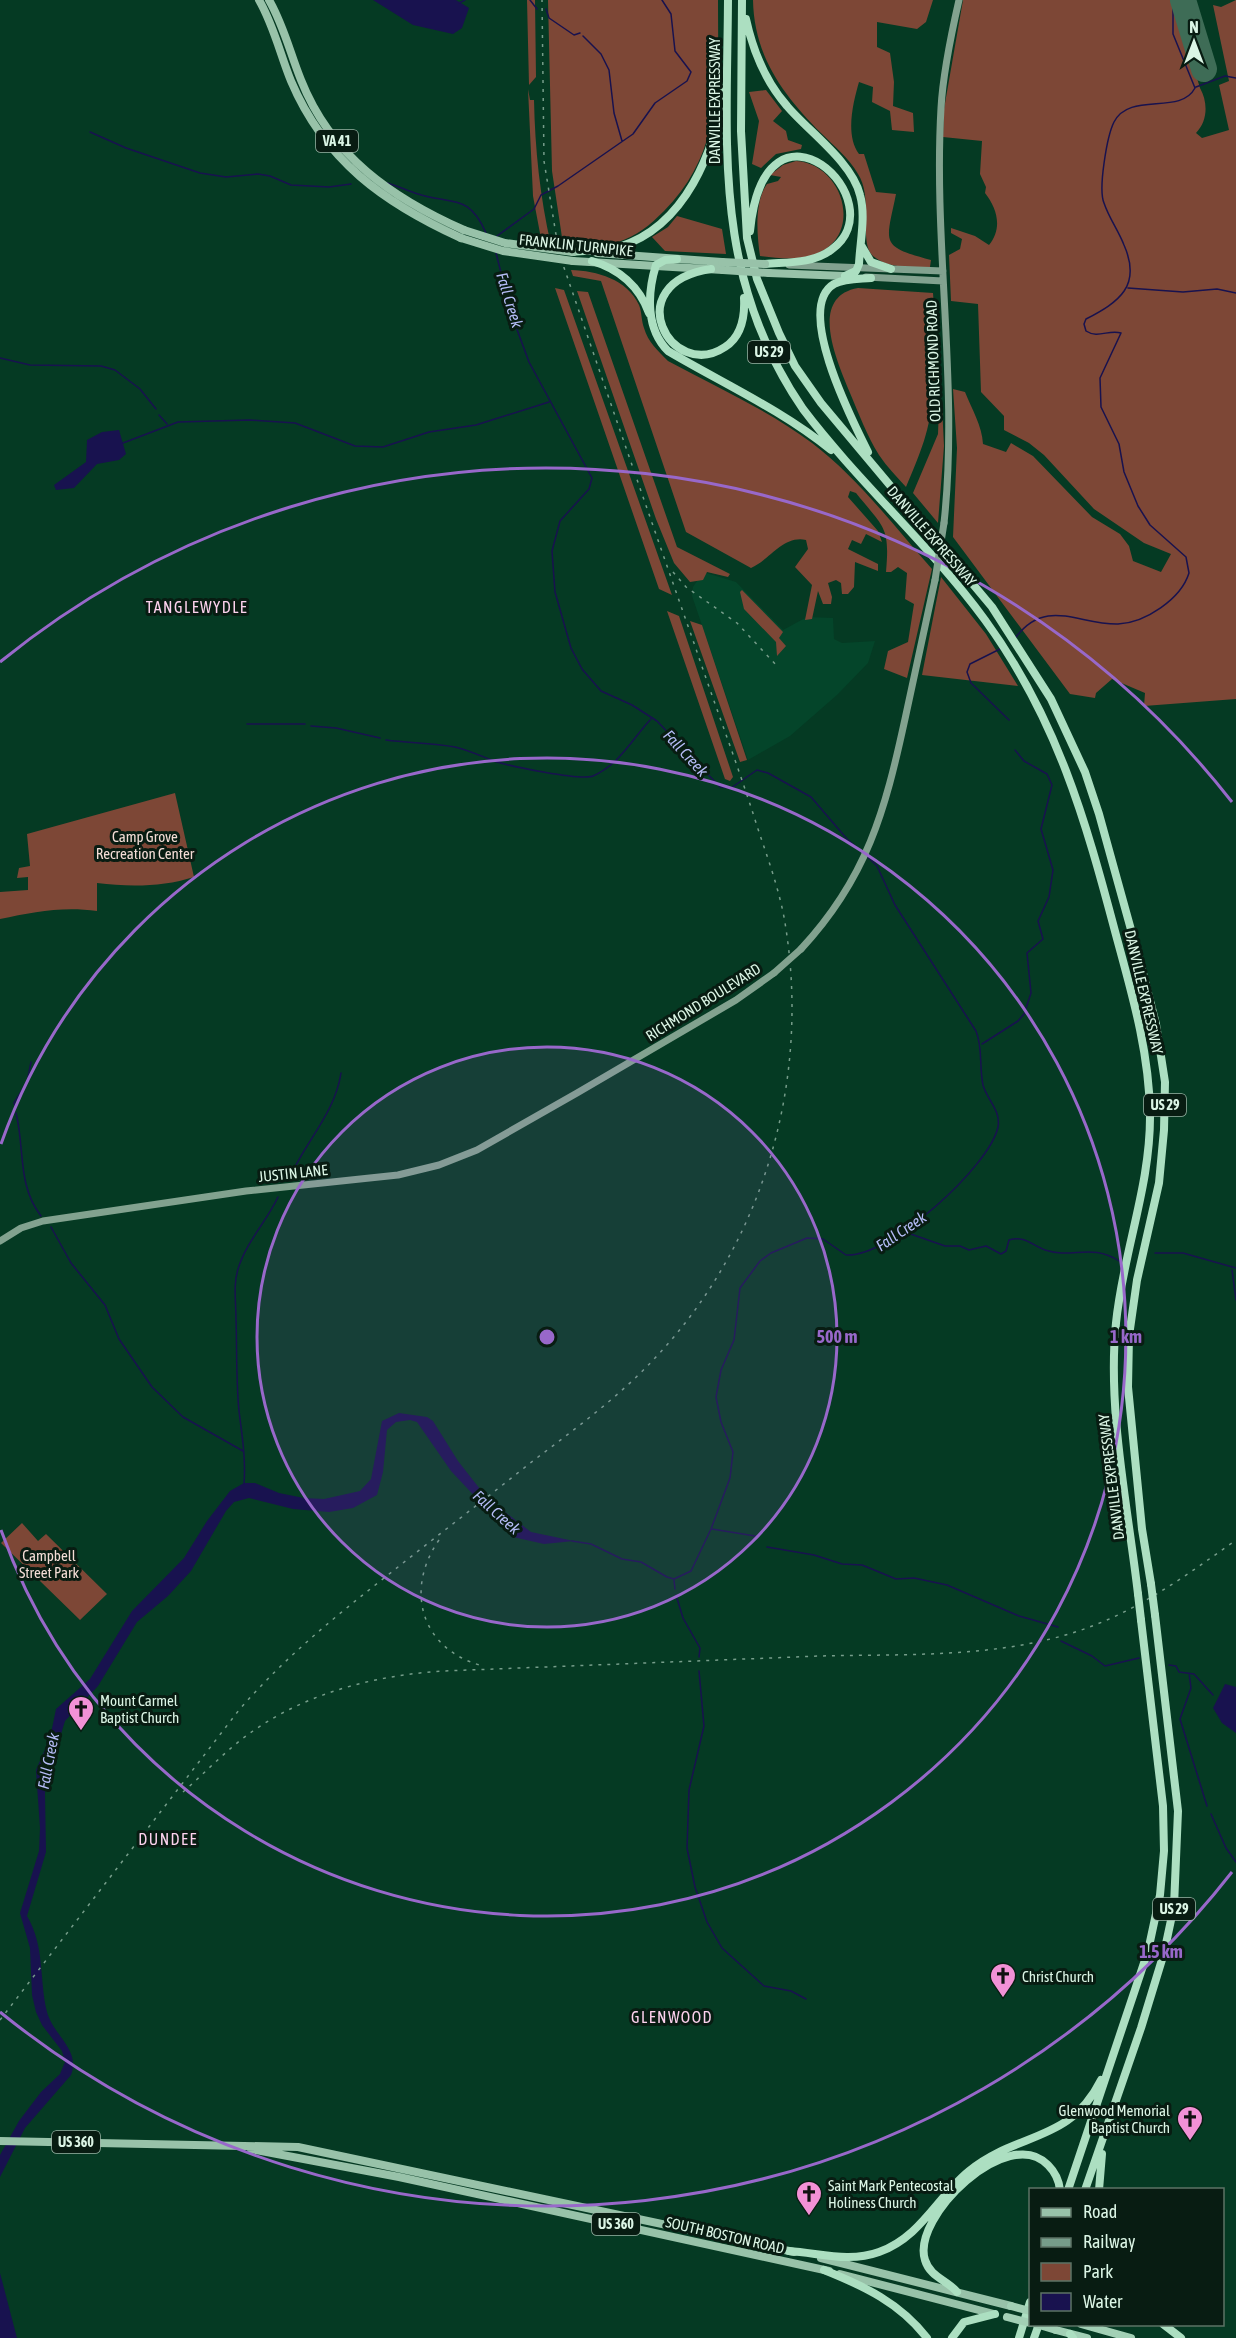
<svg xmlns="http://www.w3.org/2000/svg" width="1236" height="2338" viewBox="0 0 1236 2338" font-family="'Asap Condensed',sans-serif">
<rect width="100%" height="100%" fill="#053a23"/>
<path fill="#04452a" d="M703,572L736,582L783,630L807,617L833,618L834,639L842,643L875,641L868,663L837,695L790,736L748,760L692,596L693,587Z"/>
<path fill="#7d4736" d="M527,0H535L536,77L529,85Z
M548,0H718C718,78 724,151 664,211C650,225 637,236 618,242C601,247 582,244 563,244L552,171Z
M753,0H933L926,22L917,29L877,22V47L890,53L894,82L893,106L913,113L914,132L892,130L890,111L872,102L873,87L859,82C853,103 845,135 859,154H864L876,192L896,194C886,244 879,246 931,260L930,267C912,267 888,269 873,256C858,243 874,198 858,174C849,158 834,146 821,133C783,95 754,56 753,0Z
M963,0H1173L1200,88C1208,102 1208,121 1196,133L1202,138L1229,130L1219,85L1229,81L1213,5L1221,7L1236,0V699L1144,706L1145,693L1112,679L1096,693L1095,698L1070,694L953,537L957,448L953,389L965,392C972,410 982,425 983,444L1006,452L1011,443L1033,456L1092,517L1120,534L1129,546L1133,561L1161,572L1171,554L1144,543L1094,509L1044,455L1029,443L1004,430V416L981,392L978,304L951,301L949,255L960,249L962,239L951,233V228L975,236L989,245C1003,228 997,208 985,193L986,187L980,174L982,141L943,137L944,109Z
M528,89L530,100H534C535,149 540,197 551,245L542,244L533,196Z
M766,90L782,111L773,121L786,131L788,140L802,145L801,149L776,154L761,168L752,164L759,121L749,92Z
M796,161C844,164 864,236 816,254C798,261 778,258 760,256C757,235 754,202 767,184L778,181L781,177L770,175L783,165Z
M677,216L722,229L726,254L665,251L652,237L668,227Z
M571,270C597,271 627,279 639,305C642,312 641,320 644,328C648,342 658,351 668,361C716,387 768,410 812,443C858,478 894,526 932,569L907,678L884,669L888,651L908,642L914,604L905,599L907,573L898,567L891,572H886C890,526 884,528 856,493L850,491L848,497L878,531L882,542L866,534L861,544L852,540L848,549L878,564V571L855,562L854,587L848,594H842L841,583L836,580L828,583L832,597L831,604H823L818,591L812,619L805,620L812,585L795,567L808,549L806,540C783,535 770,560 751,568L686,532L601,281L573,276Z
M555,288L564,290L672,595L659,589Z
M858,288L933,293L940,392L932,393C932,427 919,456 906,487C897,477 887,467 879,455C867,436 859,414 850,393C838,363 807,297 858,288Z
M577,291L588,292L677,547L730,574L728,577L707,572L703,580L690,582L674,563L656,519Z
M942,405L944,446L938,523L913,493L938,434L939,406Z
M941,577L986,634L1018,686L922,675Z
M742,590L783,632L779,638L786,646L777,656L776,642L744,609L740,592Z
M667,611L679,616L733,777L730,781L725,779Z
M690,621L702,625L747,760L740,762Z
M175,793L194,877C163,887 129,887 97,883V911C63,906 33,912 0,919V892L28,890V877L17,878L19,868L30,866L27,834Z
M22,1523L38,1541L46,1534L107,1594L80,1620L1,1543Z"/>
<path fill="#18124f" d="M373,0H456L469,8L462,28L453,34L413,25Z
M119,430L126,454L119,460L97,464L74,488L56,490L54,485L86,462L87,440L102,432Z
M399,1413L427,1417L433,1421L458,1461L487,1498L531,1532L574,1541L544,1544L513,1537L451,1471L417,1422L410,1420L396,1422L387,1430L383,1472L377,1495L353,1508L329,1512L293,1509L249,1498L234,1502L226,1511L191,1571L168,1596L137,1622L98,1686L65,1721L57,1747L50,1758L45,1793L46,1852L27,1916C45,1946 39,1979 47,2012C53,2035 81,2050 71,2075L25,2128L0,2177V2155L19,2121L41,2092L60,2074L65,2062L62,2051L42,2025L36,2012L32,1995L30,1948L20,1913L39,1851L40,1828L36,1770L50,1738L56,1709L90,1679L132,1611L184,1558L207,1521L230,1491L244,1483H255L279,1493L304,1498L324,1499L360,1491L371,1479L382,1421Z
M1225,1684L1236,1687V1733L1222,1723L1213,1708Z
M0,2273L17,2338H0Z"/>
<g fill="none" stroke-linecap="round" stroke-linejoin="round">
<path stroke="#18124f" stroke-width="1.5" d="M530,0L537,9
M459,3L465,0
M546,9L549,18L574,35L580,33
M583,36L601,54L609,70L614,113L622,141
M1196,87L1225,76L1236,78
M90,132L126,148L200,173L226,177L258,174L270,176L291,185L329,187L351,184
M387,183C398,186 408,191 418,194C452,205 469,193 486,233
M497,236L534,209L541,195L558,186L633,134L655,103L687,81L691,72L675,51L671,14L662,0
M496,253L512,316L529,362L592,478L589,489L560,521L552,551L555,592L571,648L582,669L601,691L632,705L657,721L720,787L731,788L757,770L768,773L811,797L847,839L861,851
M1128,288L1183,292L1217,289L1236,293
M0,358L30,365L101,366L115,370L140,389L156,409
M159,415L167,424
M123,443L178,422L250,420L295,423L355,446L383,447L429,432L476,425L549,402
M1016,637C1046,597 1079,625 1118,624C1145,623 1181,599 1189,573L1186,557L1150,525L1138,506L1124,472L1119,444L1101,407L1100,378L1121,333C1109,329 1098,339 1086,331L1084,324L1086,319C1119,302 1142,286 1124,245C1118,230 1109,218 1104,203C1098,189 1107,136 1114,122C1130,91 1180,116 1195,88L1173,34V0
M1000,649L970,664L967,672L971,683L1009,720
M247,724H305
M311,726L336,728L380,738
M386,740C409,743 432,743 455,747C468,750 481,756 494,761C509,766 581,781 593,776C620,764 632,739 651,719
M982,1044L1018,1021L1024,1014L1031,993L1027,953L1043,939L1038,921L1049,897L1053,870L1041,829L1052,785L1047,774L1024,761L1015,750
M15,1106L14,1103L27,1082L31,1062
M16,1113C25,1149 17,1185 41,1216
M290,1177C306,1141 335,1113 341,1073
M51,1227L71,1263L105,1305L119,1339L152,1387L183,1417L243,1451
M905,1232L945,1246H960L969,1250L986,1246L1001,1254L1006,1251L1009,1240C1024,1235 1032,1245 1045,1250C1072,1259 1092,1243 1119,1261
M1155,1253H1183L1236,1268
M1232,1270L1236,1300
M244,1484C246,1459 242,1435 239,1411C236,1381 237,1349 236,1319C236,1302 233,1285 238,1269C246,1242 267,1221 278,1197
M712,1529L755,1536
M572,1541L591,1544L622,1559L641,1562L667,1577L674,1579L691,1571L711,1529L730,1478L733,1452L721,1422L716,1397L721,1370L734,1340L740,1288L760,1261L771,1253L807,1238L823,1239L846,1255C889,1258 990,1166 998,1127C1001,1110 987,1100 983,1085C979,1066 983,1048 976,1031L895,905L877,866L867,856
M767,1547L814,1555L842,1564L862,1565L896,1579L914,1578L947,1585L1019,1616L1058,1627
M674,1580L675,1589
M676,1595L683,1618L700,1648L699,1657
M1061,1641L1092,1656L1105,1666L1139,1658
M1169,1665L1176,1666L1179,1672L1194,1674L1213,1695
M699,1671L704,1726L689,1790L687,1848L695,1887L707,1922L722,1948L764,1986L791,1991L806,1999
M1189,1673L1191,1688L1180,1719L1207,1806
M1211,1814L1226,1848L1236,1862"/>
<path stroke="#3e6c56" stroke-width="26" d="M1183,0L1204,69"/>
<path stroke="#82a28f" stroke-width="7" d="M789,265L943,271
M866,277L943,281
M944,523C959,385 933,246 941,108C943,72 951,35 959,0
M801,949C867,878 885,811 905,719C915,673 925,626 935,580
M0,1241L21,1228L43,1221L246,1191L398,1175L439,1165L477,1150L577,1093L736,1000L774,973"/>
<path stroke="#98c2a9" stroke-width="8" d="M259,0C274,26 280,54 291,81C325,161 384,203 461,238
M269,0C284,26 290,53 301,80C331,156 392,198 464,230
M597,253L722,262
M573,261L723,270
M769,273L845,276
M0,2141L298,2147L794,2252
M251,2149L399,2177L829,2271
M821,2258L1011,2306
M840,2274L994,2314"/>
<path stroke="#a2d0b5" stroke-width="8" d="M1081,2324L1131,2338
M1056,2330L1087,2338"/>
<path stroke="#acdfc1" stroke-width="8" d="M728,0C727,150 713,278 803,409C859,483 930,545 985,620C1057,719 1085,818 1116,935C1132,994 1149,1051 1150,1113C1151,1185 1123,1252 1116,1323C1107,1409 1128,1508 1138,1594
M742,0L741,131L747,238L757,279L779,333L795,366L821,403L992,607L1051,699L1085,772L1099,814L1143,973L1156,1024L1165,1082L1164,1130L1159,1183L1137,1280L1129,1336L1128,1387L1142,1529L1151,1584
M746,19C753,51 765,81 787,106C808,131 852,162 860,195C866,216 860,242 859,264L856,271L845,276
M750,231C765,77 899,202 831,250C812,264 787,262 765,264
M861,245L871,262L891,269
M573,252C588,250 605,252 619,247C686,226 715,151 724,88
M677,259L665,260L656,265C647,294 646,329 668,351C722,383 782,410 831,450
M592,261C619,269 639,286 649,313
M711,269C617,283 671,383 725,347C742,336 745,317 744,298
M868,452C853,422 794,308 834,284C845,278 859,279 871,278
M1068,2190L1148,1951L1160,1895L1164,1851L1163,1806L1141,1620
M1085,2190L1141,2028L1164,1953L1174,1906L1178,1811L1155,1615
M1099,2190L1102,2154
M789,2251C820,2253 849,2263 879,2252C921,2237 937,2197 969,2171C1018,2131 1069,2144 1101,2080
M824,2270C864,2286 900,2303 927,2338
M957,2292C947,2280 930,2277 925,2260C911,2217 1008,2123 1048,2165C1055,2172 1059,2180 1060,2190
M1163,2324L1181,2338
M1070,2334L1073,2338
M952,2338L964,2322L995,2314
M1019,2338L1030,2302
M1034,2338L1039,2324"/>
<path stroke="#769d8a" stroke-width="1.5" stroke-dasharray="3 6" stroke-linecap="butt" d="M673,572L686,587L737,623L777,666
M439,1540C404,1590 421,1650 483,1666
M183,1792C206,1772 228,1748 253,1731C309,1692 377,1675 444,1671C570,1666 695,1661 820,1656C903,1654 992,1658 1072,1633C1134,1614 1184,1577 1236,1540
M0,2020L239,1710C286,1656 337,1615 393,1571C438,1535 484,1500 529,1464C572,1431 618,1398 655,1358C766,1241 812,1075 784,917C778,886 767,856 757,826C738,765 715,706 695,646C649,515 604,384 559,253L544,161L542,0"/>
<path stroke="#82a28f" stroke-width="7" d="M935,580L944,523
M774,973L801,949"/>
<path stroke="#98c2a9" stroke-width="8" d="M464,230L505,243L573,252
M461,238L503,251L573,261
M722,262L765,264
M723,270L769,273"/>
<path stroke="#a2d0b5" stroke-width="8" d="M1011,2306L1030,2311
M1007,2317L1030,2323
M1036,2324L1056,2330"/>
<path stroke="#acdfc1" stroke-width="8" d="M1151,1584L1155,1615
M1138,1594L1141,1620"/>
</g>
<circle cx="547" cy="1337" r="290" fill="#9868ca" fill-opacity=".12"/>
<g fill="none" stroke="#9868ca" stroke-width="3">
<circle cx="547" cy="1337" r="290"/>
<path d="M1 1144A579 579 0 1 1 1 1530"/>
<path d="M1232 1872A869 869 0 0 1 0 2012M0 662A869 869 0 0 1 1232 802"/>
</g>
<defs>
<symbol id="church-pin" viewBox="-11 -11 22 30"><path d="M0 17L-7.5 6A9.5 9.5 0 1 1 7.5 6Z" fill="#f291d6" stroke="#081c12"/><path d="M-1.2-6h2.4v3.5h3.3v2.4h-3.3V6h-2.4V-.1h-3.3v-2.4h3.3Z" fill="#111"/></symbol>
</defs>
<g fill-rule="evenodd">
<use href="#church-pin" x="66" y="1694" width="30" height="40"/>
<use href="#church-pin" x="988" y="1961" width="30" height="40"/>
<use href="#church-pin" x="1175" y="2104" width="30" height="40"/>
<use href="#church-pin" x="794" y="2179" width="30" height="40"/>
</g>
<g text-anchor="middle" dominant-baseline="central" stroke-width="6" stroke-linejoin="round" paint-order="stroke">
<g fill="#081c12" stroke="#9cb4a6" stroke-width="1.5">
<rect x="316" y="130" width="42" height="22" rx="4.5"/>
<rect x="748" y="341" width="42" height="22" rx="4.5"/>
<rect x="1144" y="1094" width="42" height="22" rx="4.5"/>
<rect x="1153" y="1898" width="42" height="22" rx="4.5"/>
<rect x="52" y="2131" width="48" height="22" rx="4.5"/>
<rect x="592" y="2213" width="48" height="22" rx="4.5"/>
</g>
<g font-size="14" font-weight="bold" fill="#dbf5e5">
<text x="337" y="141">VA 41</text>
<text x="769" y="352">US 29</text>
<text x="1165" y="1105">US 29</text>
<text x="1174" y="1909">US 29</text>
<text x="76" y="2142">US 360</text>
<text x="616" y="2224">US 360</text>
</g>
<g font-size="15" fill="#dbf5e5" stroke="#081c12">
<text transform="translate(714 101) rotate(-90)">DANVILLE EXPRESSWAY</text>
<text transform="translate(576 245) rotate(6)">FRANKLIN TURNPIKE</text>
<text transform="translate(933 361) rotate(-92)">OLD RICHMOND ROAD</text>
<text transform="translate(932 536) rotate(49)">DANVILLE EXPRESSWAY</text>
<text transform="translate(1144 992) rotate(77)">DANVILLE EXPRESSWAY</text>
<text transform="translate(703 1002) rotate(-32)">RICHMOND BOULEVARD</text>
<text transform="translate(293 1173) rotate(-6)">JUSTIN LANE</text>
<text transform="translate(1111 1477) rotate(-97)">DANVILLE EXPRESSWAY</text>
<text transform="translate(725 2235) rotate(13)">SOUTH BOSTON ROAD</text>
</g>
<g font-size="15" fill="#f4ddd6" stroke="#081c12">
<text x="145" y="836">Camp Grove<tspan x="145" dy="17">Recreation Center</tspan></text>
<text x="49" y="1555">Campbell<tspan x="49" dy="17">Street Park</tspan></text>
</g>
<g font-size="15" fill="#dbf5e5" stroke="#081c12" text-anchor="start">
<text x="100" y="1700">Mount Carmel<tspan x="100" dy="17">Baptist Church</tspan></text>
<text x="1022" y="1976">Christ Church</text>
<text x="1170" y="2110" text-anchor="end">Glenwood Memorial<tspan x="1170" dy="17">Baptist Church</tspan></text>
<text x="828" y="2185">Saint Mark Pentecostal<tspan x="828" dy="17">Holiness Church</tspan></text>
</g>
<g font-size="16" font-style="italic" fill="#b5bcf6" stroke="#081c12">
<text transform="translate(510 300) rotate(73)">Fall Creek</text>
<text transform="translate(686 753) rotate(47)">Fall Creek</text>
<text transform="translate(901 1231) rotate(-34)">Fall Creek</text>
<text transform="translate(497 1512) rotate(42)">Fall Creek</text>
<text transform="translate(48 1761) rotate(-79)">Fall Creek</text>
</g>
<g font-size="16" letter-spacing="1.5" fill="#fdd2ee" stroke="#081c12">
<text x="197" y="607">TANGLEWYDLE</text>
<text x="168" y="1839">DUNDEE</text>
<text x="672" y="2017">GLENWOOD</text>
</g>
</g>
<circle cx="547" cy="1337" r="9" fill="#9868ca" stroke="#081c12" stroke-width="3"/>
<g font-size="18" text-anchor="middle" font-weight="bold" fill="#9868ca" stroke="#081c12" stroke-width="6" stroke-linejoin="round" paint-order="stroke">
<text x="837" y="1343">500 m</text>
<text x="1126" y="1343">1 km</text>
<text x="1161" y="1958">1.5 km</text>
</g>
<rect x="1029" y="2188" width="195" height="138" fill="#081c12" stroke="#5c7366" stroke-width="1.5"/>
<rect x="1041" y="2208" width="30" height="9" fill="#98c2a9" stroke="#5c7366" stroke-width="1.5"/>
<text x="1083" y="2218" font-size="18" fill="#dbf5e5">Road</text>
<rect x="1041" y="2238" width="30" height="9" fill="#769d8a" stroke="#5c7366" stroke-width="1.5"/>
<text x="1083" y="2248" font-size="18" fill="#dbf5e5">Railway</text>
<rect x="1041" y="2263" width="30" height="18" fill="#7d4736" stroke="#5c7366" stroke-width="1.5"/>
<text x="1083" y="2278" font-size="18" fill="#dbf5e5">Park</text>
<rect x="1041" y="2293" width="30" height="18" fill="#18124f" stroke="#5c7366" stroke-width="1.5"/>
<text x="1083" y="2308" font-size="18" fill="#dbf5e5">Water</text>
<g transform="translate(1194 42)" stroke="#081c12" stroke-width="4.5" paint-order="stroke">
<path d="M0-4.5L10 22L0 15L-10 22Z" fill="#dbf5e5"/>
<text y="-9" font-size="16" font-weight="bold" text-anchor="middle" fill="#dbf5e5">N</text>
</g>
</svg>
